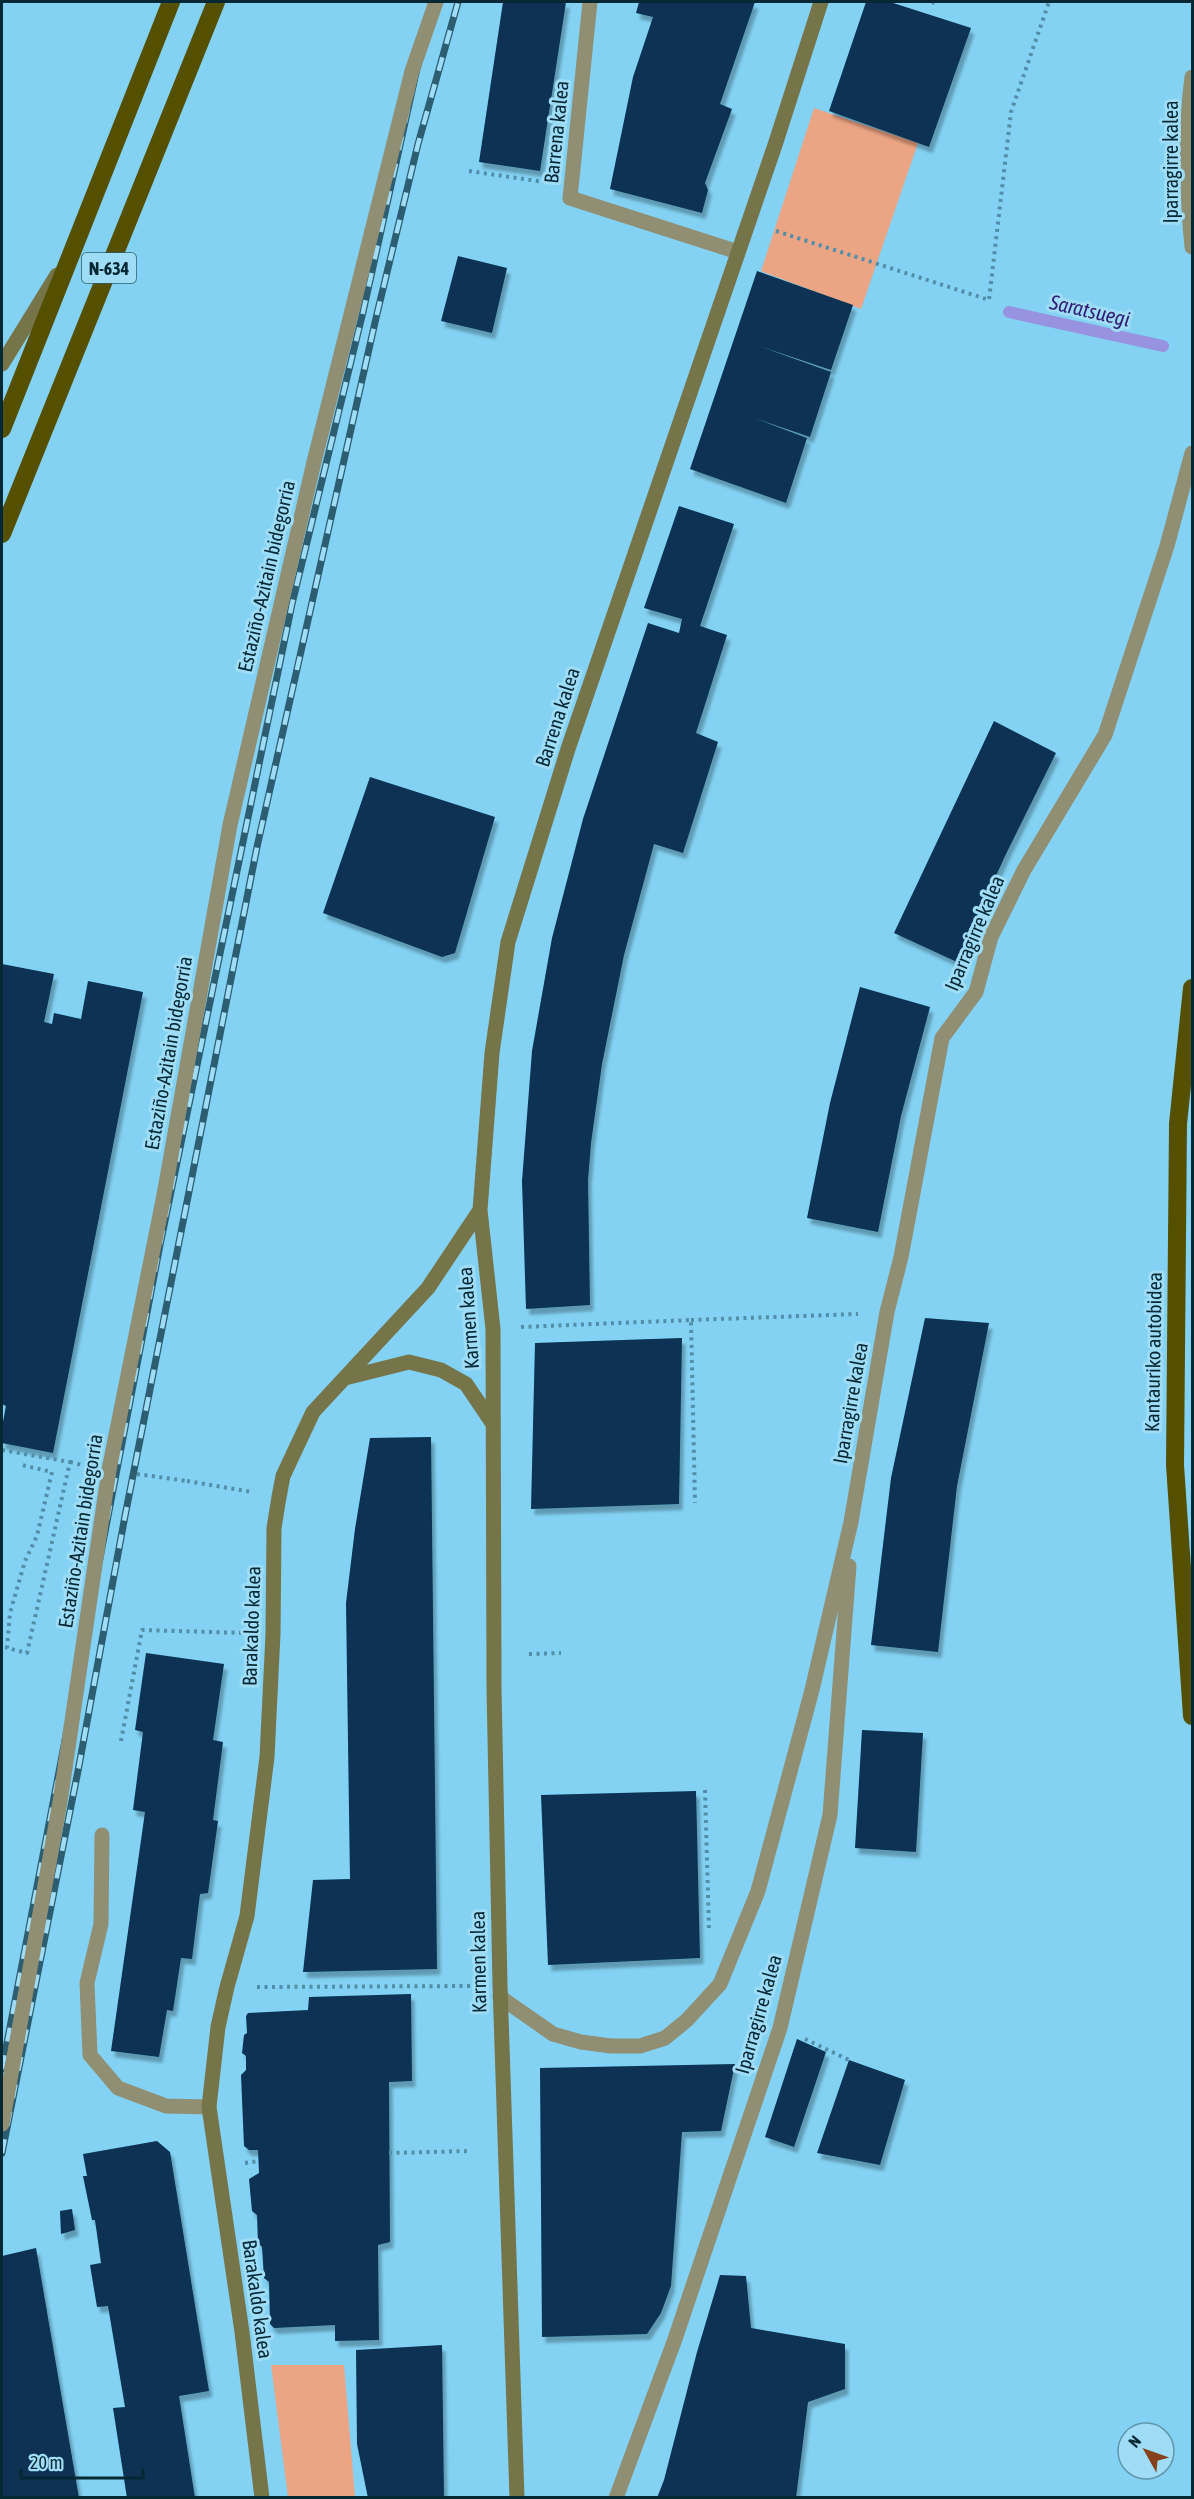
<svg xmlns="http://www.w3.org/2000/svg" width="1194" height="2499" viewBox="0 0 1194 2499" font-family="'Asap Condensed',sans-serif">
<defs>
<filter id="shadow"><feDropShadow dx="3.5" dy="6" stdDeviation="1.5" flood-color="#0004"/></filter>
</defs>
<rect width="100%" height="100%" fill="#83d2f3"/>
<path fill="#eca584" d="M814,108L918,143L861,309L761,271Z
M271,2365H344L355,2497H288Z"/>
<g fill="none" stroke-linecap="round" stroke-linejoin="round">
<path stroke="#9893e0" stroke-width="12" d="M1009,312L1163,346"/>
</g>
<path fill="#083352" filter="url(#shadow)" d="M503,2H566L540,171L479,162Z
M639,2H755L720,104L732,109L705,183L708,190L702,213L610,189L633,77L653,17L636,13Z
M866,2H890L971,28L929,147L829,111Z
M458,256L507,268L492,333L441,321Z
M757,271L853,305L831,370L759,346L831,372L810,437L754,418L807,438L786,503L690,469Z
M679,506L734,524L700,626L727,635L696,733L718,742L683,853L654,844L624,955L602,1064L591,1143L588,1180L590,1305L526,1309L522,1181L532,1051L552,938L583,819L648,623L679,633L682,619L644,608Z
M994,721L1056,753L1005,856L957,962L894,933Z
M370,777L495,817L455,953L442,957L323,913Z
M2,964L54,974L44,1022L52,1024L54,1013L81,1019L88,981L143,992L53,1453L2,1443V1427L6,1406L2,1404Z
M860,987L930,1007L901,1116L878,1232L807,1218L830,1103Z
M925,1318L989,1323L957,1486L938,1652L871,1645L891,1478Z
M682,1338L679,1504L531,1509L535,1343Z
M431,1437L437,1969L303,1972L313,1880L350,1879L346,1603L355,1529L370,1438Z
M146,1653L224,1664L213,1740L223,1742L213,1820L218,1821L208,1893L200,1894L192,1959L181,1958L173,2011L167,2010L159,2057L111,2051L145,1812L133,1810L143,1732L135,1730Z
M862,1730L923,1733L916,1852L855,1848Z
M696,1791L700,1958L548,1965L541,1795Z
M411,1994L412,2081L389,2082L390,2242L378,2245L379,2340L335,2341V2325L274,2328L270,2324L269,2282L264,2278L262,2247L258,2243L257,2215L252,2211L249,2179L259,2173L258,2150H249L244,2146L241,2075L246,2070V2056L242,2053L244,2035L247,2033L246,2016L248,2013L308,2010L309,1997Z
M797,2039L826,2052L794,2147L765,2137Z
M849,2060L905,2080L880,2165L817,2153Z
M735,2064L721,2131L682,2132L671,2286L661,2313L647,2334L542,2337L540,2068Z
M157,2141L170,2152L209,2391L179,2396L195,2498H127L113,2408L125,2407L108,2306L97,2307L90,2265L101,2263L95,2220H92L83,2176H87L83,2154Z
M72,2209L75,2230L61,2234L60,2211Z
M36,2248L79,2498H2V2256Z
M720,2275L746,2276L751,2328L845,2344V2389L808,2402L796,2498H657L664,2480L697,2352Z
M442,2345L444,2498H368L357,2444L356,2350Z"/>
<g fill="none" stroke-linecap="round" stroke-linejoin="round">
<path stroke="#518ea7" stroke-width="4" stroke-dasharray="3 4.5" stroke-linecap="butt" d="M932,2L937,4L938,2
M469,171L544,182
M776,231L989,300L1011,112L1049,2
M691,1320L858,1314
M521,1327L691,1320L695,1503
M2,1450L70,1462L27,1653L7,1648L10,1613L25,1561L37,1536L52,1472L22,1465
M187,1481L252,1492
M529,1654L561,1653
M121,1741L142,1630L245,1633
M705,1790L709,1930
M257,1987L472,1986
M805,2039L849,2060
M389,2153L471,2151
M245,2163L259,2161"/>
<path stroke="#908f73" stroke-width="15" d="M590,2L570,198L738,252"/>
<path stroke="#908f73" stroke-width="15" d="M1192,77C1185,127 1187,197 1192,247
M102,1835L101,1924L87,1983L90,2055L118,2088L166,2106L209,2107
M500,1997L553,2034L581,2042L611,2046H640L665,2038L687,2020L720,1984L758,1891L812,1690L851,1522L887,1312L901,1257L942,1038L976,992L991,937L1024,870L1105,735L1167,546L1192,453
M616,2498L675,2339L780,2028L830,1815L849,1566"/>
<path stroke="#767449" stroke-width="15" d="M2,364L57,275
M345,1378L409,1362L441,1370L466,1384L493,1424
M262,2498L242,2332L209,2107L218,2027L227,1987L247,1916L267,1757L273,1634L274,1528L279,1497L283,1476L313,1412L428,1288L480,1210
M517,2498L500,1985L494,1687L493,1329L480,1210L492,1053L508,942L568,749L775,145L821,2"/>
<path stroke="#545000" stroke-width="18" d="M2,429L171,2
M2,534L216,2
M1192,988L1178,1124L1175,1465L1192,1716"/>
<defs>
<path id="rail" d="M2,2069L160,1245L292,604L363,312L416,73L434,2
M2,2153L78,1771L125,1516L257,847L376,318L418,144L458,2"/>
</defs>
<use href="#rail" stroke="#2c5d70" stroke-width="7"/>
<use href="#rail" stroke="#9fddf7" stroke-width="4.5" stroke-dasharray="14" stroke-linecap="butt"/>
<path stroke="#518ea7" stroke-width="4" stroke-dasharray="3 4.5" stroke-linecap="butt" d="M70,1462L83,1465
M137,1474L187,1481"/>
<path stroke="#908f73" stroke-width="15" d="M2,2124L60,1802L109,1470L164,1195L230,825L314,462L412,71L436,2"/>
</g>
<g text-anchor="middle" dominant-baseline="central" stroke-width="6" stroke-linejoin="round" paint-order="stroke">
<rect fill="#9fddf7" stroke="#335e6f" stroke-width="1.5" x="82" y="253" width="54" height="30" rx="4.5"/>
<g font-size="18" font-weight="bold" fill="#052835">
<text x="109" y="268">N-634</text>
</g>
<g font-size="20" fill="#052835" stroke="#9fddf7">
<text transform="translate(556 132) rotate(-84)">Barrena kalea</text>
<text transform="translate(1170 162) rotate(-90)">Iparragirre kalea</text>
<text transform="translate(266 576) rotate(-77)">Estaziño-Azitain bidegorria</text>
<text transform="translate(557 717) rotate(-72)">Barrena kalea</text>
<text transform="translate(974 933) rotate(-67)">Iparragirre kalea</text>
<text transform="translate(168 1053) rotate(-80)">Estaziño-Azitain bidegorria</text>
<text transform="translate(468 1318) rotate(-94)">Karmen kalea</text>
<text transform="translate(1153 1352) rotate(-89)">Kantauriko autobidea</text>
<text transform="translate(850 1403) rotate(-80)">Iparragirre kalea</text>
<text transform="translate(80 1531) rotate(-81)">Estaziño-Azitain bidegorria</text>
<text transform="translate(251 1626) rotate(-88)">Barakaldo kalea</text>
<text transform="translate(478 1962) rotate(-91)">Karmen kalea</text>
<text transform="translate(758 2014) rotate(-74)">Iparragirre kalea</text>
<text transform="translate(258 2299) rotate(82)">Barakaldo kalea</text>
</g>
<g font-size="21" font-style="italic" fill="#311b74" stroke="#9fddf7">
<text transform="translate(1090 310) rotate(13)">Saratsuegi</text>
</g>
</g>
<rect width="1194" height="2499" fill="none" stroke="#052835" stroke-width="6"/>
<g transform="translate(1146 2451) rotate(310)"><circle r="28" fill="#9fddf7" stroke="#6195a9" stroke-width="1.5"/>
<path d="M0-4.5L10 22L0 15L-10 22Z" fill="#87411b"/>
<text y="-9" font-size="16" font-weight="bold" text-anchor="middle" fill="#052835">N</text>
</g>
<path d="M21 2469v9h122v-9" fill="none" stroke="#052835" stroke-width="3"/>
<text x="30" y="2469" font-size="18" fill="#052835" stroke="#9fddf7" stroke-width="4.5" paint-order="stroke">20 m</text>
</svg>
